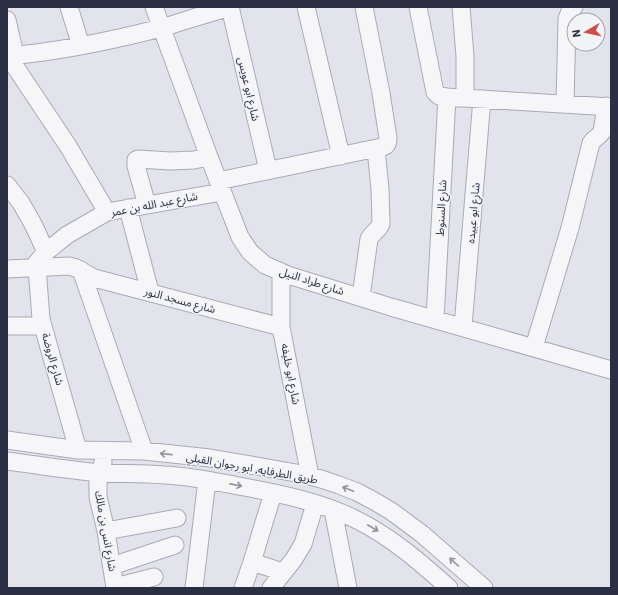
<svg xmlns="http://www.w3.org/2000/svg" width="618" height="595" viewBox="0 0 618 595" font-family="'IBM Plex Sans','Noto Sans Arabic',sans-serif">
<rect width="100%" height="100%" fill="#e3e4eb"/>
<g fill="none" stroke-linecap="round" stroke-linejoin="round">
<defs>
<path id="minor" d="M69,7L81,46
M154,7L209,157L240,237L250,252L265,265L288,275L391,307L611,370
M230,7L268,170
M306,7L341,156
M418,7L435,92L439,96L447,97L611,107
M461,7L465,56V98
M7,20L15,55
M7,56C59,52 110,41 161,28C184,21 208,13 231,7
M8,56L68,146L107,212
M565,104L567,19L570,11L574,7
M218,181L382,147C387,146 388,143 388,138L381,93L364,7
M7,185L21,203L33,224L46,252
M147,205L136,166V160L138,159L170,161L194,160L209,157
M128,208L150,292
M33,267L46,252L67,235L107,212L222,192
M37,267L41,319L78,450
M7,269L69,266L76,268L94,278L281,327
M81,270L144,451
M281,272V327L310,476
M361,297L369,239C372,233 378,231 381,224L380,189L376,149
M435,319L447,97
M7,326H43
M463,327L482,99
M534,347L570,228L591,143C594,138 599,137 602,132L606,106
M7,440L78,450L144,451L210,458L302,474L321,479L339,485L357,492L374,501L391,511L422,534L484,588
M7,461C38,465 69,470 100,473C121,474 143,473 164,475C191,476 218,482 244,487C281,494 321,502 355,519C390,536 420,562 449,588
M103,462L98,480V497L106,531L115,588
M333,510L348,588
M106,531L177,518
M252,562L283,572
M112,566L175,545
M115,587L154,577
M194,588L207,480
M243,588L252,562L273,493
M271,588L294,559L303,544L315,504"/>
</defs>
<use href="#minor" stroke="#a8aab6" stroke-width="19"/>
<use href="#minor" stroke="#f6f6f9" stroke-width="17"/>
</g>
<defs><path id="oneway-shaft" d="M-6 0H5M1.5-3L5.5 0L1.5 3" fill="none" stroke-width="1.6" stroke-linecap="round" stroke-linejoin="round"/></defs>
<g stroke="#90929e">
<use href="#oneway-shaft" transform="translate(166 454) rotate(-174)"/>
<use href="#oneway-shaft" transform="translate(236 485) rotate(11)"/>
<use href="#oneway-shaft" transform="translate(348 489) rotate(-158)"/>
<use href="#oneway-shaft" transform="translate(373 528) rotate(30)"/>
<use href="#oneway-shaft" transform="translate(454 562) rotate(-138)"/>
</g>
<g text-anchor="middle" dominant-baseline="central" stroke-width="3" stroke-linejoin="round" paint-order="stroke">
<g font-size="11" fill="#2a2f44" stroke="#f3f4f8">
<text transform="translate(249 89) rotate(77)">شارع ابو عويس</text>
<text transform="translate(154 204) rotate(-11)">شارع عبد الله بن عمر</text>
<text transform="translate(441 208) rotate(-87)">شارع السنوط</text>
<text transform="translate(473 213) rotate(-85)">شارع ابو عبيده</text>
<text transform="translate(312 281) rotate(18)">شارع طراد النيل</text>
<text transform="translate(180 300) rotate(15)">شارع مسجد النور</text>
<text transform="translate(53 359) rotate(74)">شارع الروضة</text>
<text transform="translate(291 374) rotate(79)">شارع ابو خليفه</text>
<text transform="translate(252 468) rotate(10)">طريق الطرفايه, ابو رجوان القبلي</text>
<text transform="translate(106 531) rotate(80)">شارع انس بن مالك</text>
</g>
</g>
<rect width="618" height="595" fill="none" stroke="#2a2f44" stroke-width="16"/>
<g transform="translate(586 32) rotate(261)"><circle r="19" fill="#f3f4f8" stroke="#a3a5b0"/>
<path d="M0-3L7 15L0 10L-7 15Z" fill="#d04c48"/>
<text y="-6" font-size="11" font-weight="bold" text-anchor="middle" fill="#2a2f44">N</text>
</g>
</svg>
